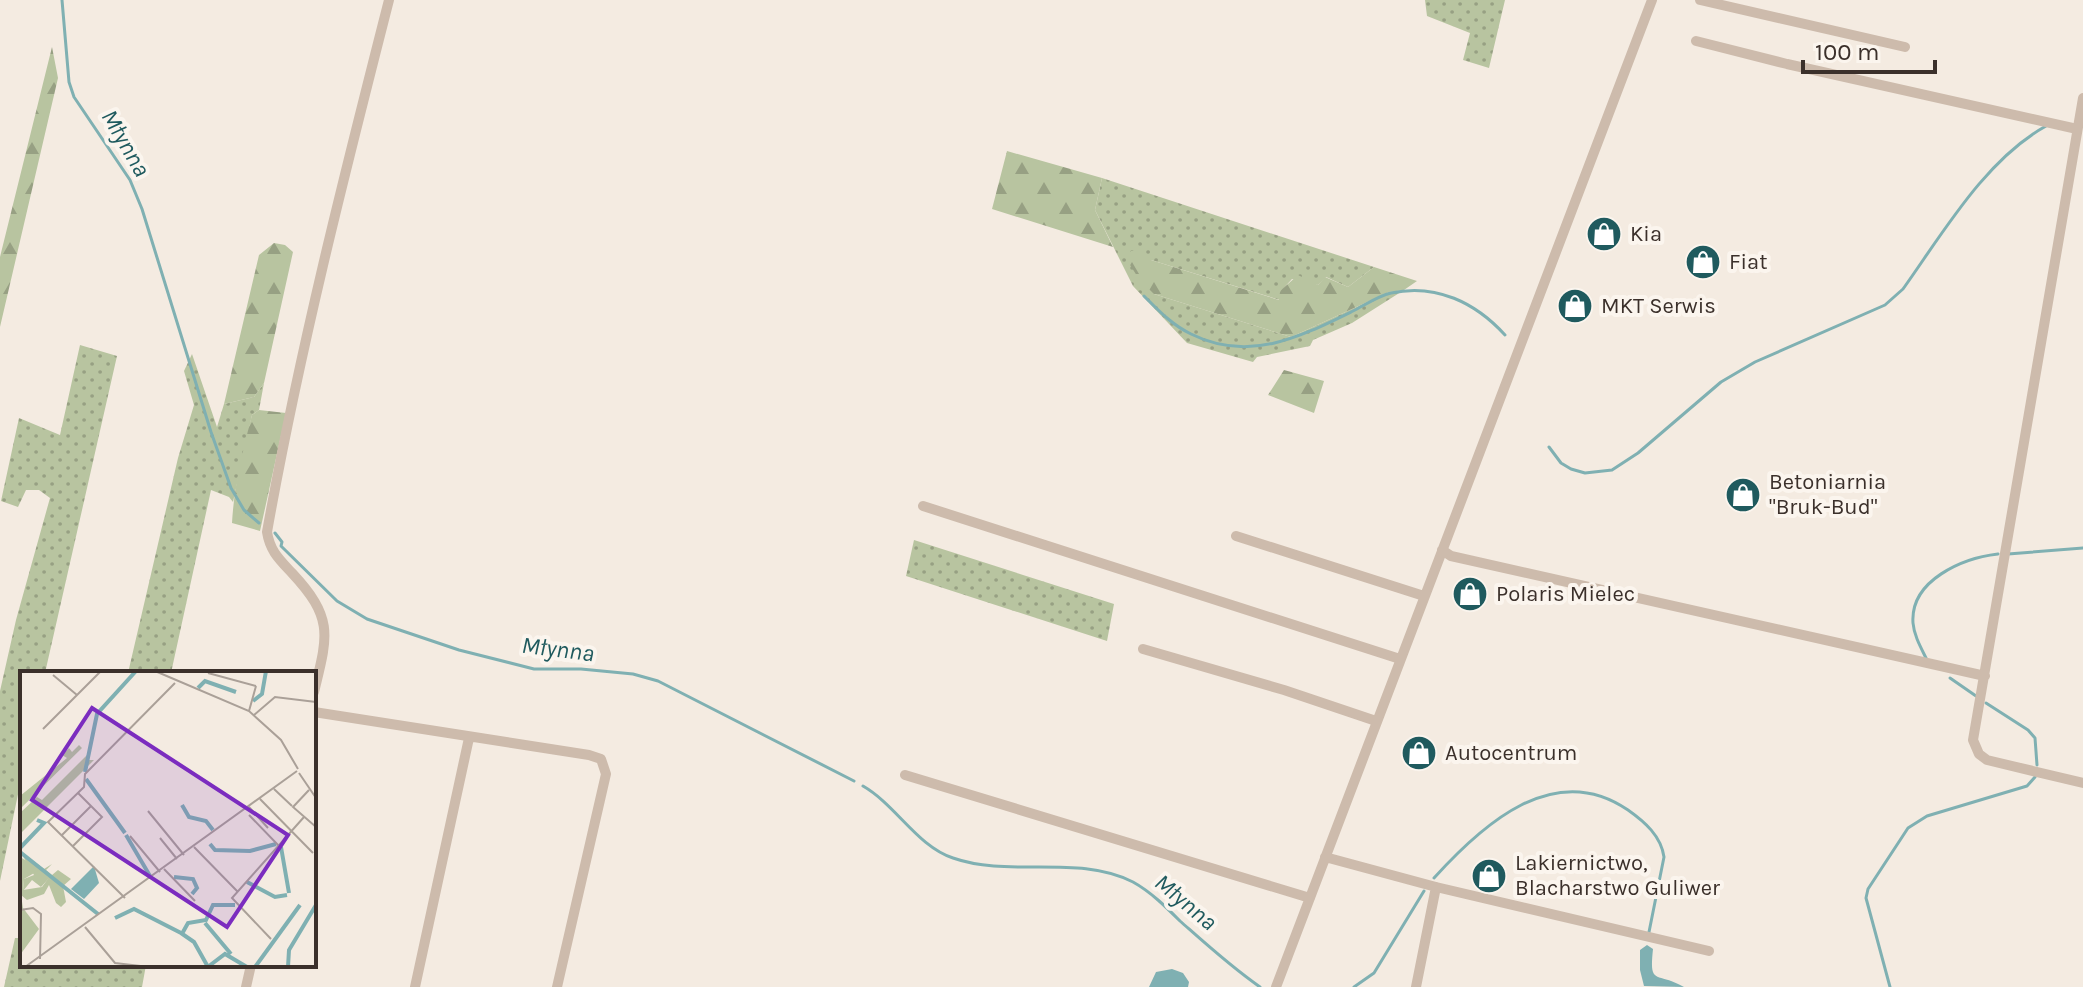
<svg xmlns="http://www.w3.org/2000/svg" width="2083" height="987" viewBox="0 0 2083 987" font-family="Karla,sans-serif">
<defs>
<pattern id="grass-dots" width="8" height="8" patternUnits="userSpaceOnUse" patternTransform="scale(2)"><rect width="8" height="8" fill="#b8c4a0"/><path d="M2 2h.1M6 6h.1" fill="none" stroke="#97a083" stroke-width="1.8" stroke-linecap="round"/></pattern>
<pattern id="forest-firs" width="22" height="20" patternUnits="userSpaceOnUse" patternTransform="scale(2)"><rect width="22" height="20" fill="#b8c4a0"/><path d="M5 1l3.5 6h-7zM16 11l3.5 6h-7z" fill="#97a083"/></pattern>
</defs>
<rect width="100%" height="100%" fill="#f4ebe1"/>
<path fill="url(#grass-dots)" d="M1425,0H1505L1489,68L1463,60L1470,33L1427,16Z
M1102,178L1374,267L1348,287L1326,277L1318,285L1292,279L1281,291L1280,300L1151,260L1154,294L1291,337L1389,292L1404,290L1352,323L1313,340L1310,346L1257,357L1253,362L1187,343L1133,286L1095,210Z
M80,345L117,356L45,673H22V775L0,881V691L16,620L50,498L39,490H26L18,507L1,501L19,418L60,435Z
M192,354L217,427L224,404L254,397L264,383L259,410L252,415L233,502L229,497L211,490L171,673H128L178,458L194,405L184,371Z
M914,540L1114,604L1107,641L906,576Z
M15,938H22V965H146L142,987H4Z"/>
<path fill="url(#forest-firs)" d="M52,47L58,78L0,327V257Z
M1007,151L1102,178L1095,210L1113,247L992,209Z
M274,243L285,245L293,252L264,383L254,397L224,404L259,255Z
M1143,249L1151,260L1279,300L1280,291L1298,275L1318,285L1325,277L1348,287L1374,267L1417,281L1404,290L1389,292L1291,337L1154,294L1139,279L1125,257L1131,251Z
M1284,370L1324,381L1314,413L1268,395Z
M259,410L286,413L260,531L232,523C234,486 243,450 252,415Z"/>
<path fill="#7fb0b2" d="M1647,945L1653,949C1649,987 1656,971 1684,987L1644,986L1640,970V950Z
M1172,969L1183,973L1189,982L1188,987H1149L1156,972Z"/>
<g fill="none" stroke-linecap="round" stroke-linejoin="round">
<path stroke="#7fb0b2" stroke-width="3" d="M62,0L69,82L74,97L130,180L142,209L211,432L231,488L244,510L259,523
M1144,296C1158,310 1172,325 1191,334C1249,363 1300,337 1353,311C1365,305 1378,296 1391,293C1436,283 1476,303 1505,335
M1549,447L1561,463L1571,469L1585,473L1612,470L1638,453L1721,382L1755,362L1885,305L1903,289C1943,233 1985,160 2046,126
M275,533L282,542L281,546L337,601L367,619L459,650L534,669H581L633,674L658,681L854,781
M2008,554L2083,548
M1926,658C1920,646 1914,635 1913,623C1910,580 1963,558 1998,554
M1950,678L1976,696
M1986,703L2028,730L2035,738L2037,765
M863,786C896,805 917,846 953,858C1010,878 1078,854 1133,882C1151,892 1166,907 1180,921C1206,944 1231,967 1260,987
M1434,878C1482,825 1554,759 1628,810C1645,822 1661,836 1664,857L1649,932
M1354,987L1374,973L1424,891
M1890,987L1866,898L1868,889L1908,828L1927,816L2027,786L2035,777"/>
<path stroke="#cdbbac" stroke-width="10" d="M1700,0L1905,47
M1696,41L1787,64L2077,129
M2083,98L1973,740L1979,754L1987,760L2083,783
M923,506L1400,659
M1236,536L1424,596
M1442,550L1451,556L1985,676
M1143,649L1284,690L1376,721
M314,692C328,635 334,618 292,573C279,559 270,551 267,532C299,353 344,176 389,0
M314,712L589,755L601,759L606,774L557,987
M905,775L1310,898
M1325,857L1436,887L1709,951
M246,987L251,965
M415,987L469,738
M1276,987L1652,0
M1416,987L1436,887"/>
</g>
<defs>
<symbol id="shop-disc" viewBox="-11 -11 22 22"><circle r="9.5" fill="#1f5a5e" stroke="#fbf5ee"/><path d="M-5-2.5h2.3a2.7 3.5 0 0 1 5.4 0H5L5.5 6h-11ZM-1.5-2.5h3a1.5 2.3 0 0 0-3 0Z" fill="#fff"/></symbol>
</defs>
<g fill-rule="evenodd">
<use href="#shop-disc" x="1584" y="214" width="40" height="40"/>
<use href="#shop-disc" x="1683" y="242" width="40" height="40"/>
<use href="#shop-disc" x="1555" y="286" width="40" height="40"/>
<use href="#shop-disc" x="1723" y="475" width="40" height="40"/>
<use href="#shop-disc" x="1450" y="574" width="40" height="40"/>
<use href="#shop-disc" x="1399" y="733" width="40" height="40"/>
<use href="#shop-disc" x="1469" y="856" width="40" height="40"/>
</g>
<g text-anchor="middle" dominant-baseline="central" stroke-width="8" stroke-linejoin="round" paint-order="stroke">
<g font-size="22" fill="#3b302b" stroke="#fbf5ee" text-anchor="start">
<text x="1630" y="234">Kia</text>
<text x="1729" y="262">Fiat</text>
<text x="1601" y="306">MKT Serwis</text>
<text x="1769" y="482">Betoniarnia<tspan x="1769" dy="25">"Bruk-Bud"</tspan></text>
<text x="1496" y="594">Polaris Mielec</text>
<text x="1445" y="753">Autocentrum</text>
<text x="1515" y="863">Lakiernictwo,<tspan x="1515" dy="25">Blacharstwo Guliwer</tspan></text>
</g>
<g font-size="24" font-style="italic" fill="#1f5a5e" stroke="#fbf5ee">
<text transform="translate(126 143) rotate(60)">Młynna</text>
<text transform="translate(558 649) rotate(7)">Młynna</text>
<text transform="translate(1186 902) rotate(40)">Młynna</text>
</g>
</g>
<g transform="translate(20 671)">
<rect width="296" height="296" fill="#f4ebe1"/>
<path d="M59,74L62,77L0,138V125L47,87L42,84L49,77L52,81ZM69,82L67,89H74L0,163V142L17,126L22,129ZM0,180L24,198L32,193L26,199L32,204L38,199L51,208L43,215L31,205L21,216L12,209L3,220L4,208L14,204Z" fill="#b8c4a0"/>
<path d="M0,186L21,198L4,208L3,219L22,216L30,205L43,215L46,231L41,236L36,232L29,214L24,223L7,229L1,224L3,237L19,258L0,284Z" fill="#b8c4a0"/>
<path d="M74,195L79,212L64,228L51,218Z" fill="#7fb0b2"/>
<path fill="none" stroke="#7fb0b2" stroke-width="4" d="M178,17L185,10L216,21M233,30L242,23L246,0M65,101L77,43L116,0M66,108L105,162M162,134L169,146L186,150L193,159M106,164L130,205M190,173L195,179L230,180L256,173M261,176L269,222M0,177L24,152L17,149M0,181L78,243M154,206L173,208L177,217L172,223M227,211L255,226L267,224M95,247L114,238L161,262L174,271L188,296M185,252L211,283M163,261L168,252L186,249L193,234H215M189,295L205,283L227,296M235,296L280,234M268,296L269,279L296,234"/>
<path fill="none" stroke="#aaa098" stroke-width="2" d="M135,0L229,40L261,69L278,98M188,2L236,15M33,4L57,24M229,40L236,15M234,44L255,26L296,31M23,58L81,0M279,102L296,127M254,118L272,135M289,119L273,136L296,156M240,128L293,182M229,136L248,157M128,140L164,184M229,144L259,175M42,164L71,135M110,165L140,201M140,167L157,188M52,176L82,146L58,122M174,176L217,220M144,198L175,230M105,227L28,151L64,116L65,103L155,12M0,239L13,237L21,243L20,288M65,256L95,292L129,296M251,268L212,227L284,146M5,296L277,100"/>
<path fill="#7b2cbf" fill-opacity="0.15" stroke="#7b2cbf" stroke-width="4" d="M72,37L268,164L207,256L12,129Z"/>
<rect width="296" height="296" fill="none" stroke="#3b302b" stroke-width="4"/>
</g>
<path d="M1803 60v12h132v-12" fill="none" stroke="#3b302b" stroke-width="4"/>
<text x="1815" y="60" font-size="24" fill="#3b302b" stroke="#fbf5ee" stroke-width="6" paint-order="stroke">100 m</text>
</svg>
